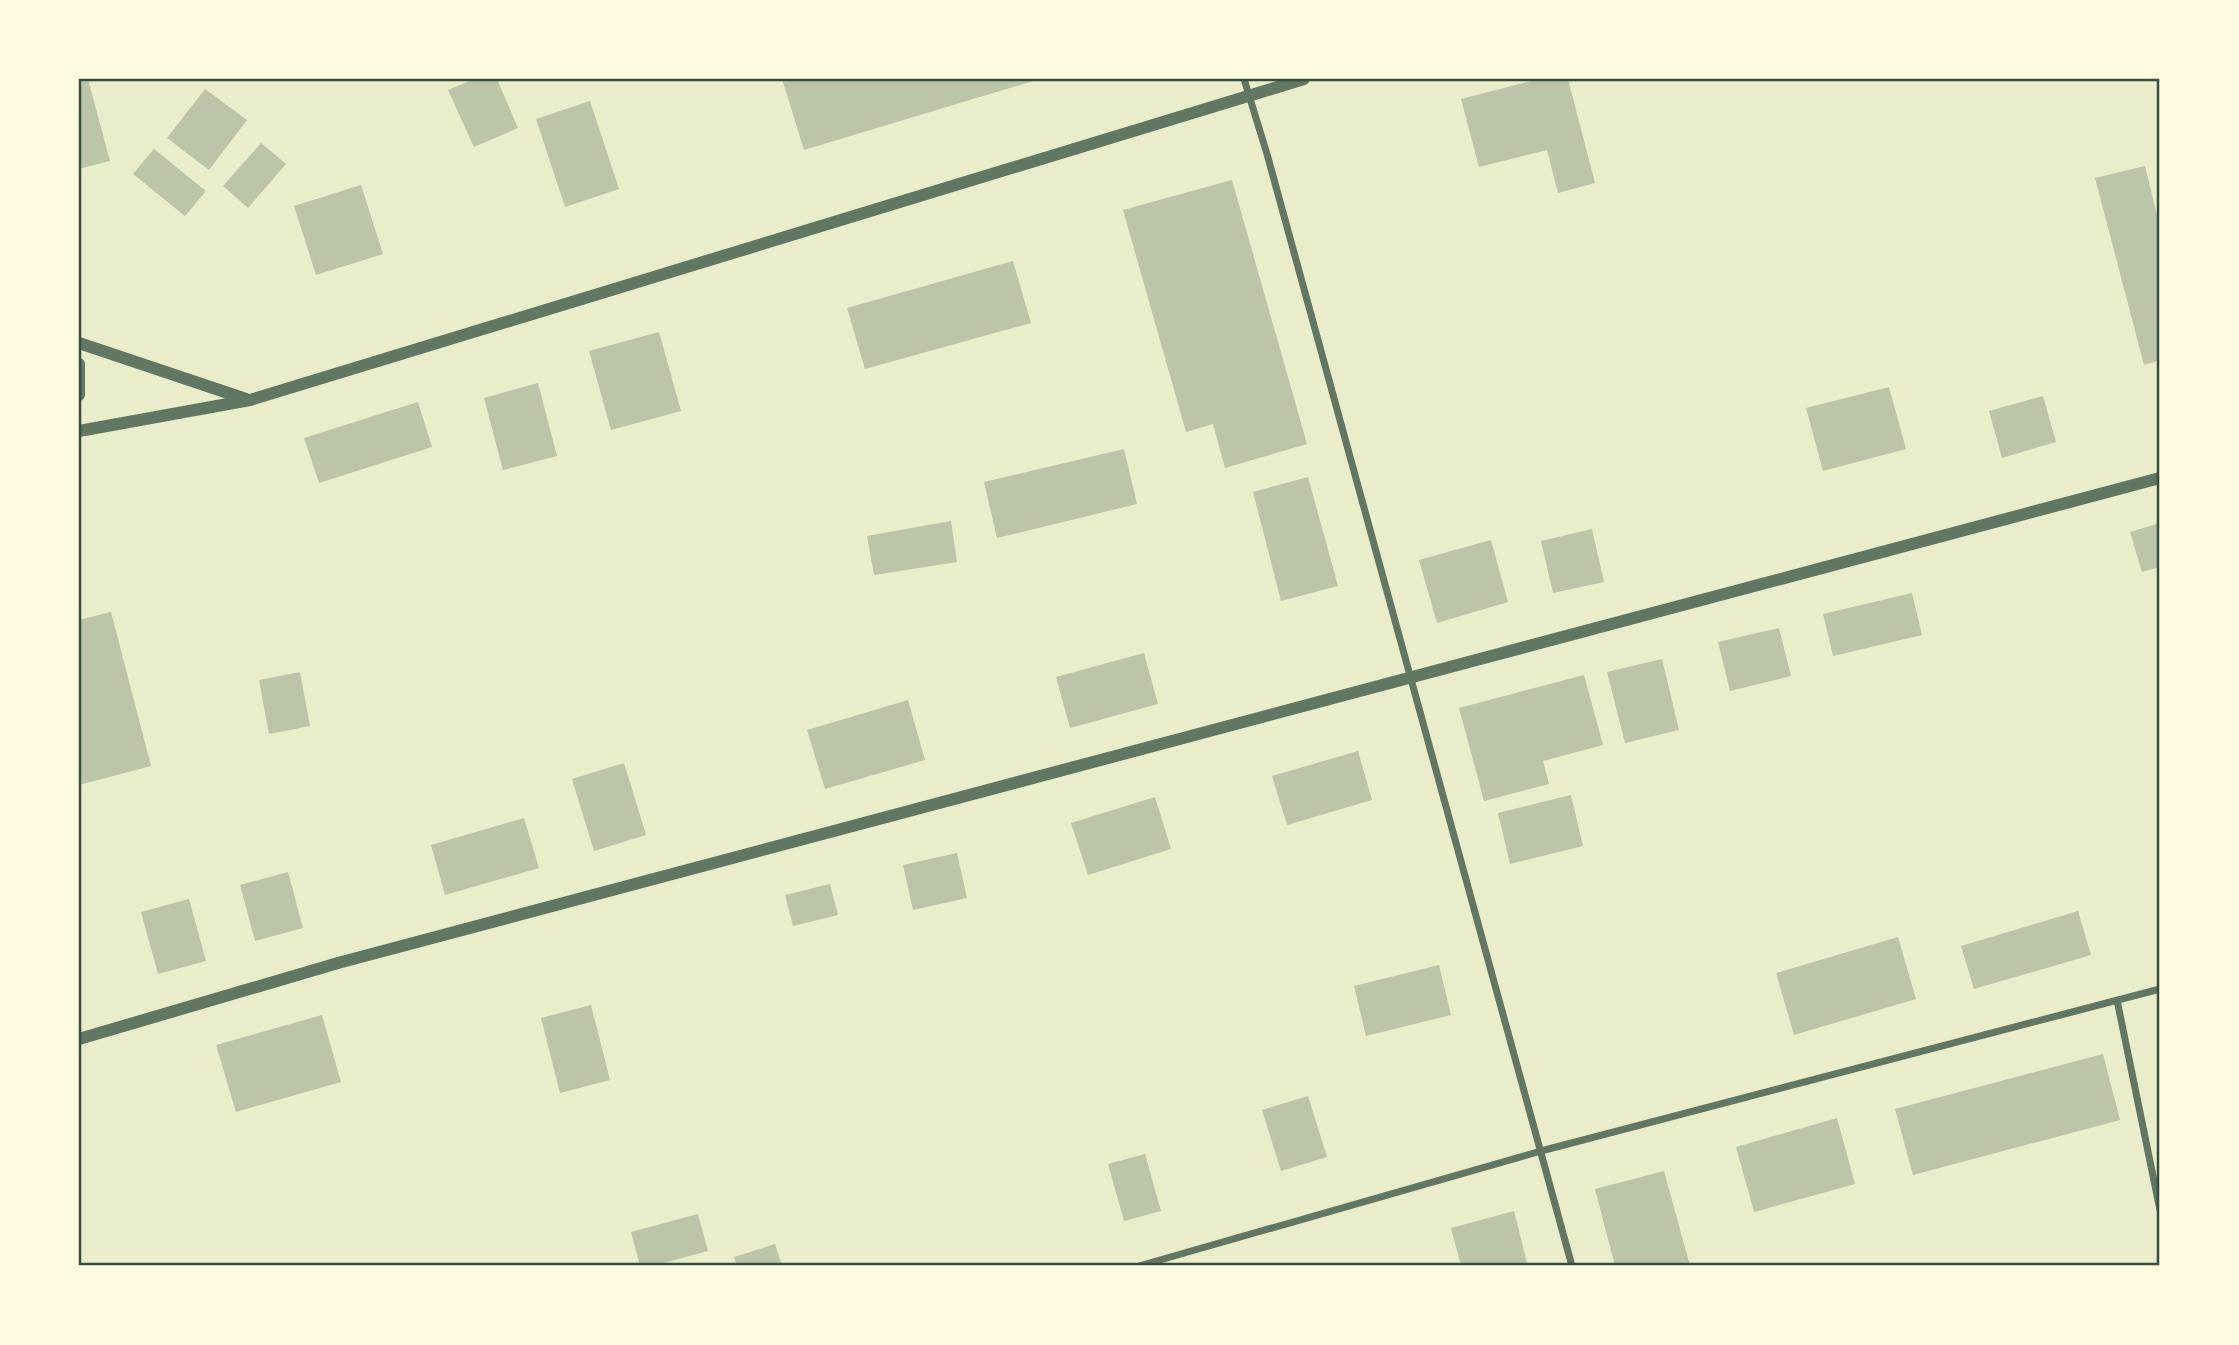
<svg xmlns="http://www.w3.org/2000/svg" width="2239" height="1345" viewBox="0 0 2239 1345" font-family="'Crimson Pro',serif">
<rect width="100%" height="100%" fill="#e9edc9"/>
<path fill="#bcc5a7" d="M79,79H88L110,161L79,169Z
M474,79H497L518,128L474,147L448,90Z
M782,79H1040L804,150Z
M1539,79H1568L1595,183L1558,193L1547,150L1479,167L1461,99Z
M205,89L247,120L209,170L167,138Z
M590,101L619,189L565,207L536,119Z
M261,143L286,164L248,208L223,186Z
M154,149L206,191L185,216L133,174Z
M2145,166L2160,227V360L2144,365L2095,178Z
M1232,180L1307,444L1225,468L1213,424L1186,432L1123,210Z
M361,185L383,254L316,275L294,206Z
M1013,261L1031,323L865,369L847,308Z
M659,332L681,411L611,430L589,351Z
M538,383L557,456L503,470L484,398Z
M1889,387L1906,449L1823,471L1806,408Z
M2043,396L2056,442L2002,458L1989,411Z
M418,402L432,447L319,483L304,438Z
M1124,449L1137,504L997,538L984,482Z
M1308,477L1338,586L1281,601L1253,492Z
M951,521L957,562L874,575L867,536Z
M2160,523V567L2142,572L2130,532Z
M1592,529L1604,582L1553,593L1541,541Z
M1491,540L1508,602L1437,623L1419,560Z
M1912,593L1922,635L1833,656L1823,614Z
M111,612L151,766L79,785V620Z
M1779,628L1791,676L1730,691L1718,642Z
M1144,653L1158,704L1070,728L1056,677Z
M1662,659L1679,730L1625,743L1607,672Z
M300,672L310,726L269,734L259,680Z
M1584,675L1603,745L1543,761L1549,784L1484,801L1459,708Z
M908,700L925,760L825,789L807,730Z
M1358,751L1372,800L1287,825L1272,776Z
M624,763L646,835L594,851L572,779Z
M1571,795L1583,846L1510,864L1498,813Z
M1155,797L1171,849L1088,875L1071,823Z
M524,818L539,868L445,895L431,845Z
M957,853L967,898L913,910L903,865Z
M288,872L303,928L255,941L240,885Z
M830,884L838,915L793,926L785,895Z
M189,899L206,961L158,974L141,912Z
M2078,911L2091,955L1974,989L1961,946Z
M1898,937L1916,999L1794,1035L1776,973Z
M1439,965L1451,1015L1366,1036L1354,986Z
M591,1005L610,1080L560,1093L541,1018Z
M322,1015L341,1082L236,1112L216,1045Z
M2103,1054L2120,1120L1913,1175L1895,1109Z
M1308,1096L1327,1157L1281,1171L1262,1110Z
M1837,1118L1855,1184L1754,1212L1736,1147Z
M1145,1154L1161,1211L1124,1221L1108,1164Z
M1664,1171L1690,1266H1615L1595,1189Z
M1514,1211L1527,1263L1515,1266H1461L1451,1228Z
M698,1214L708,1251L652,1266H640L631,1232Z
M775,1244L782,1266H737L734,1257Z"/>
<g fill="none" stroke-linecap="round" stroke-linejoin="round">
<path stroke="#617663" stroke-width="7" d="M1244,79L1267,154L1572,1266
M2117,1000L2160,1210
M1139,1266L1541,1151L2160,989"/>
<path stroke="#617663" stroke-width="12" d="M79,343L246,399
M79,364V395
M79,431L250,400L1304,79
M79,1039L338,963L2160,478"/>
</g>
<rect width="2239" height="1345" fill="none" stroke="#fefae0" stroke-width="161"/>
<rect x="80" y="80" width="2078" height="1184" fill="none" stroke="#344e41" stroke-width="2.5"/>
</svg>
